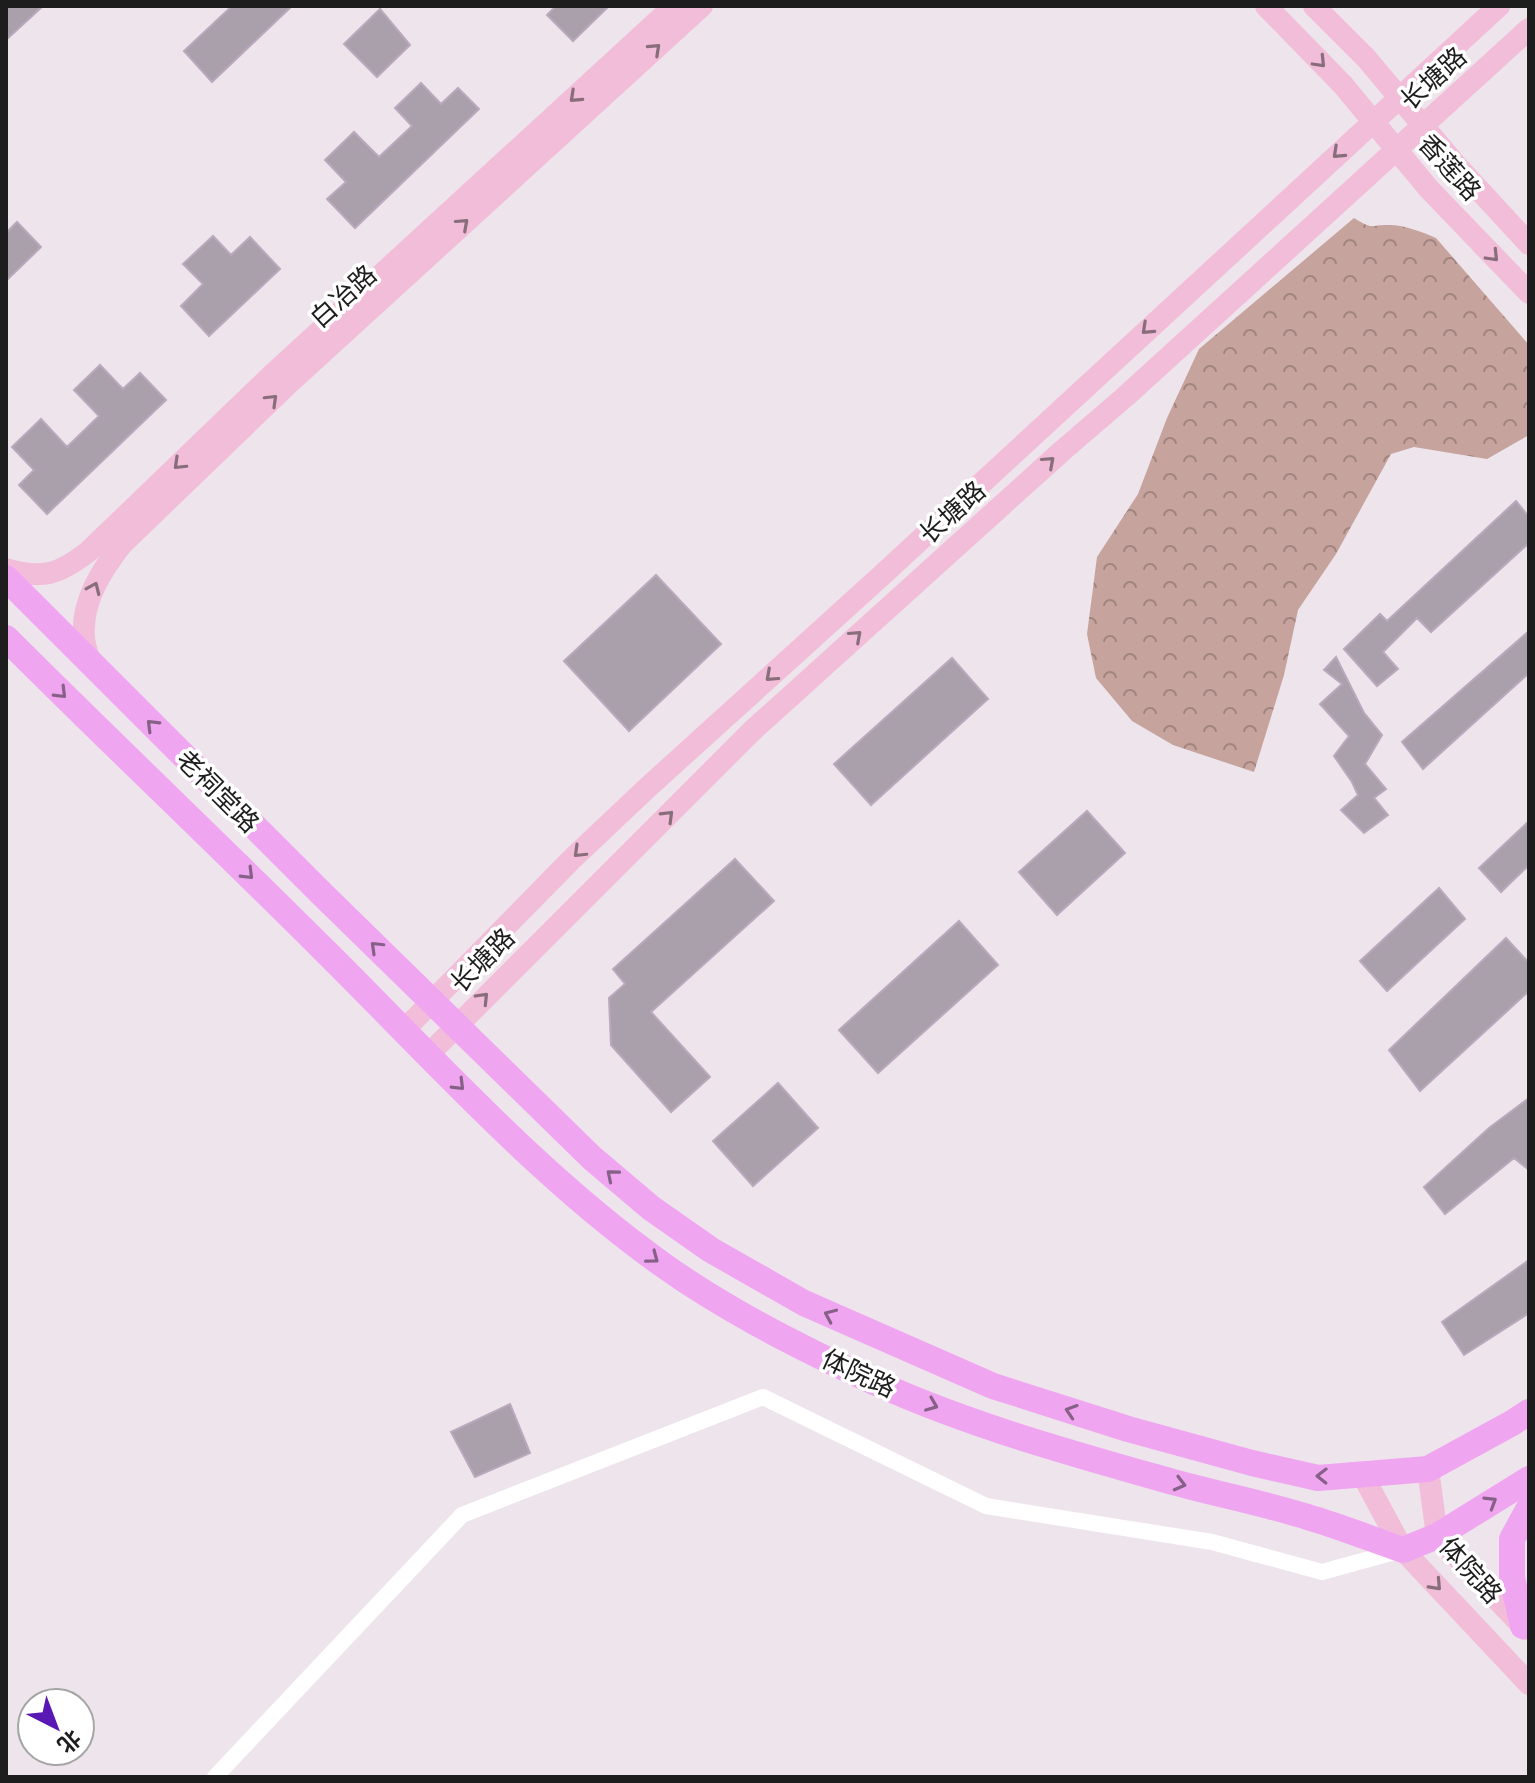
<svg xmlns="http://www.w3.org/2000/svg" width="1535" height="1783" viewBox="0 0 1535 1783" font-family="'Archivo Narrow','Noto Sans SC',sans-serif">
<defs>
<pattern id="forest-crowns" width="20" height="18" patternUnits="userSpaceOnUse" patternTransform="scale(2)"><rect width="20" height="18" fill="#c7a39d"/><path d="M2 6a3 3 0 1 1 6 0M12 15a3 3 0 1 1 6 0" fill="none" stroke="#a1847f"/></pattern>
</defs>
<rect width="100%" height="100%" fill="#ede4ec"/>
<path fill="url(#forest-crowns)" d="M1354,218C1375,231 1369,224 1391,225C1407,226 1422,232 1436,238L1529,345V435L1487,459L1414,447L1391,454L1336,554L1298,610L1284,675L1254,772L1173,745L1132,721L1096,678L1087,634L1097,557L1138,494L1167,418L1199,349Z"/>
<path fill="#a9a0ab" stroke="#baa8bd" stroke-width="2" d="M6,6H43L6,40Z
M232,6H292L212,82L184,51Z
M556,6H609L573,41L547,15Z
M380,9L410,45L377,77L344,44Z
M421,83L441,104L458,88L479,109L355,228L327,199L346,182L325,160L354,132L379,157L412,126L395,108Z
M17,222L41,247L6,281V233Z
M213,236L231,255L250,237L280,269L209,336L181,306L203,284L183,264Z
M100,365L123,389L140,373L166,400L47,514L19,485L34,470L12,447L41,419L67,447L99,416L74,390Z
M1516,501L1529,517V543L1431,632L1417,618L1383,652L1398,669L1377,686L1344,649L1380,614L1387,621Z
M656,575L721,644L629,731L564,661Z
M1529,631V673L1423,769L1402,742Z
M1336,657L1364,713L1382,735L1365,764L1386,789L1374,798L1388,815L1364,833L1341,810L1358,795L1352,782L1334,756L1349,736L1320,704L1342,684L1324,670Z
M952,658L988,699L871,805L834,764Z
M1087,811L1125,853L1057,915L1019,872Z
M1529,821V865L1501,892L1479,868Z
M735,859L774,901L651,1012L710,1077L671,1112L611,1045L609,998L625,984L613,969Z
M1439,888L1465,919L1387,991L1360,961Z
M959,921L998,965L878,1073L839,1030Z
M1506,938L1529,963V991L1420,1091L1389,1050Z
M778,1083L818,1128L753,1186L713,1141Z
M1529,1098V1170L1514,1158L1445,1214L1424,1187L1489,1128Z
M1529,1260V1313L1464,1355L1442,1322Z
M510,1404L530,1453L475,1477L451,1432Z"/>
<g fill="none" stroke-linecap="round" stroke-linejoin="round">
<path stroke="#fff" stroke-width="16" d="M215,1777L462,1515L763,1397L986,1506L1212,1542L1322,1572L1402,1550"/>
<path stroke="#f2bdd9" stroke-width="22" d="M1266,6L1343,85L1429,189L1529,293
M1314,6L1366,58L1457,166L1529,244
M6,569C42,580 60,574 89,551L274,373L674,6
M91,664C88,656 85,647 84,638C81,602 101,571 122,544L286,386L702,6
M404,1030L571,860L646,789L881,576L1499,6
M429,1054L752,731L1062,451L1126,396L1529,29
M1428,1469L1437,1536L1525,1629
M1362,1474L1403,1550L1529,1684"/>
<path stroke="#f0a5f1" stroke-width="26" d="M6,578L321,893L592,1158L651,1208L711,1250L804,1303L993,1386L1128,1429L1252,1463L1318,1478L1428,1469L1512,1423L1529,1412
M6,638C111,743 219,845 324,950C433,1058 538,1176 663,1265C723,1308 790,1342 857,1374C957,1422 1067,1452 1173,1482C1220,1495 1268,1504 1314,1519C1344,1528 1374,1540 1403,1550L1437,1536L1529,1479
M1523,1626L1512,1578V1539L1529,1508"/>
</g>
<defs><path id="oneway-chevron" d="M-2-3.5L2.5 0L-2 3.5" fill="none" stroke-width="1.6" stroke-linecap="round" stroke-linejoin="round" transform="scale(2)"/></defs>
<g stroke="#886d7b">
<use href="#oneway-chevron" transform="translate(655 49) rotate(-43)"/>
<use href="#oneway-chevron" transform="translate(1320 62) rotate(46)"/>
<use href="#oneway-chevron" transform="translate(575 97) rotate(137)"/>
<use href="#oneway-chevron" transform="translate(1338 153) rotate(137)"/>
<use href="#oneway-chevron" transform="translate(463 224) rotate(-42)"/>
<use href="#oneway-chevron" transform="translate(1493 256) rotate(46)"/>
<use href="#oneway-chevron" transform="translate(1147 329) rotate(137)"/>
<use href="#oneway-chevron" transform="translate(272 400) rotate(-44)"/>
<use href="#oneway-chevron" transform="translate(1049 462) rotate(-42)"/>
<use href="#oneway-chevron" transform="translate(179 464) rotate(136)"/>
<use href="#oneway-chevron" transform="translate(94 588) rotate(-66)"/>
<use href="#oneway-chevron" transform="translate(856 636) rotate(-42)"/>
<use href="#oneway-chevron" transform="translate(771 676) rotate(138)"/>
<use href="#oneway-chevron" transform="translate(668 816) rotate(-45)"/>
<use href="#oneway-chevron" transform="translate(579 852) rotate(136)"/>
<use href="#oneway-chevron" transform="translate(483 998) rotate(-46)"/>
<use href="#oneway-chevron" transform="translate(1436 1585) rotate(47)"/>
</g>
<g stroke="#866187">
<use href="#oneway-chevron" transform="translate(61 693) rotate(45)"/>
<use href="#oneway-chevron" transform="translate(152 725) rotate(-135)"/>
<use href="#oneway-chevron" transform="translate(248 874) rotate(45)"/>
<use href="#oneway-chevron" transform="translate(376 947) rotate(-136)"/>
<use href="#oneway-chevron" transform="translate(459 1085) rotate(45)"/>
<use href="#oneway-chevron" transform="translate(612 1175) rotate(-140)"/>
<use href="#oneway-chevron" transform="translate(653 1258) rotate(37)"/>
<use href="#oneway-chevron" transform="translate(830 1315) rotate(-156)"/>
<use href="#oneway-chevron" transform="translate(932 1405) rotate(22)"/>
<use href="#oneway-chevron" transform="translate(1071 1411) rotate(-162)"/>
<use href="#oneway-chevron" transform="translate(1322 1476) rotate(-179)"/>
<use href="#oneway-chevron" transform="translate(1180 1484) rotate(15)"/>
<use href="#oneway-chevron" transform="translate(1491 1502) rotate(-32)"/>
</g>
<g text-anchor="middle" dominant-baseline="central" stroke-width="7" stroke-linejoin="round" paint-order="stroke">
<g font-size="26" fill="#1d1d1d" stroke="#fff">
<text transform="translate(1433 78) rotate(-42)">长塘路</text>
<text transform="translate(1450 167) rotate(48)">香莲路</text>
<text transform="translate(343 296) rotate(-42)">白冶路</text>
<text transform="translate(952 512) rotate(-42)">长塘路</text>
<text transform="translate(218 791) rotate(45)">老祠堂路</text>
<text transform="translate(482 960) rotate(-45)">长塘路</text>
<text transform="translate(859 1373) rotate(25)">体院路</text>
<text transform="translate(1471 1570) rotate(48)">体院路</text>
</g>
</g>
<rect width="1535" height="1783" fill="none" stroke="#1d1d1d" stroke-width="16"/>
<g transform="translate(56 1727) rotate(138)"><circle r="38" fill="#ffffff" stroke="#a5a5a5" stroke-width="2"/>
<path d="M0-6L14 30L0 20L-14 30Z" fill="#5917b3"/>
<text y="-12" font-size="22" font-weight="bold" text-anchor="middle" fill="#1d1d1d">北</text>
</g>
</svg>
